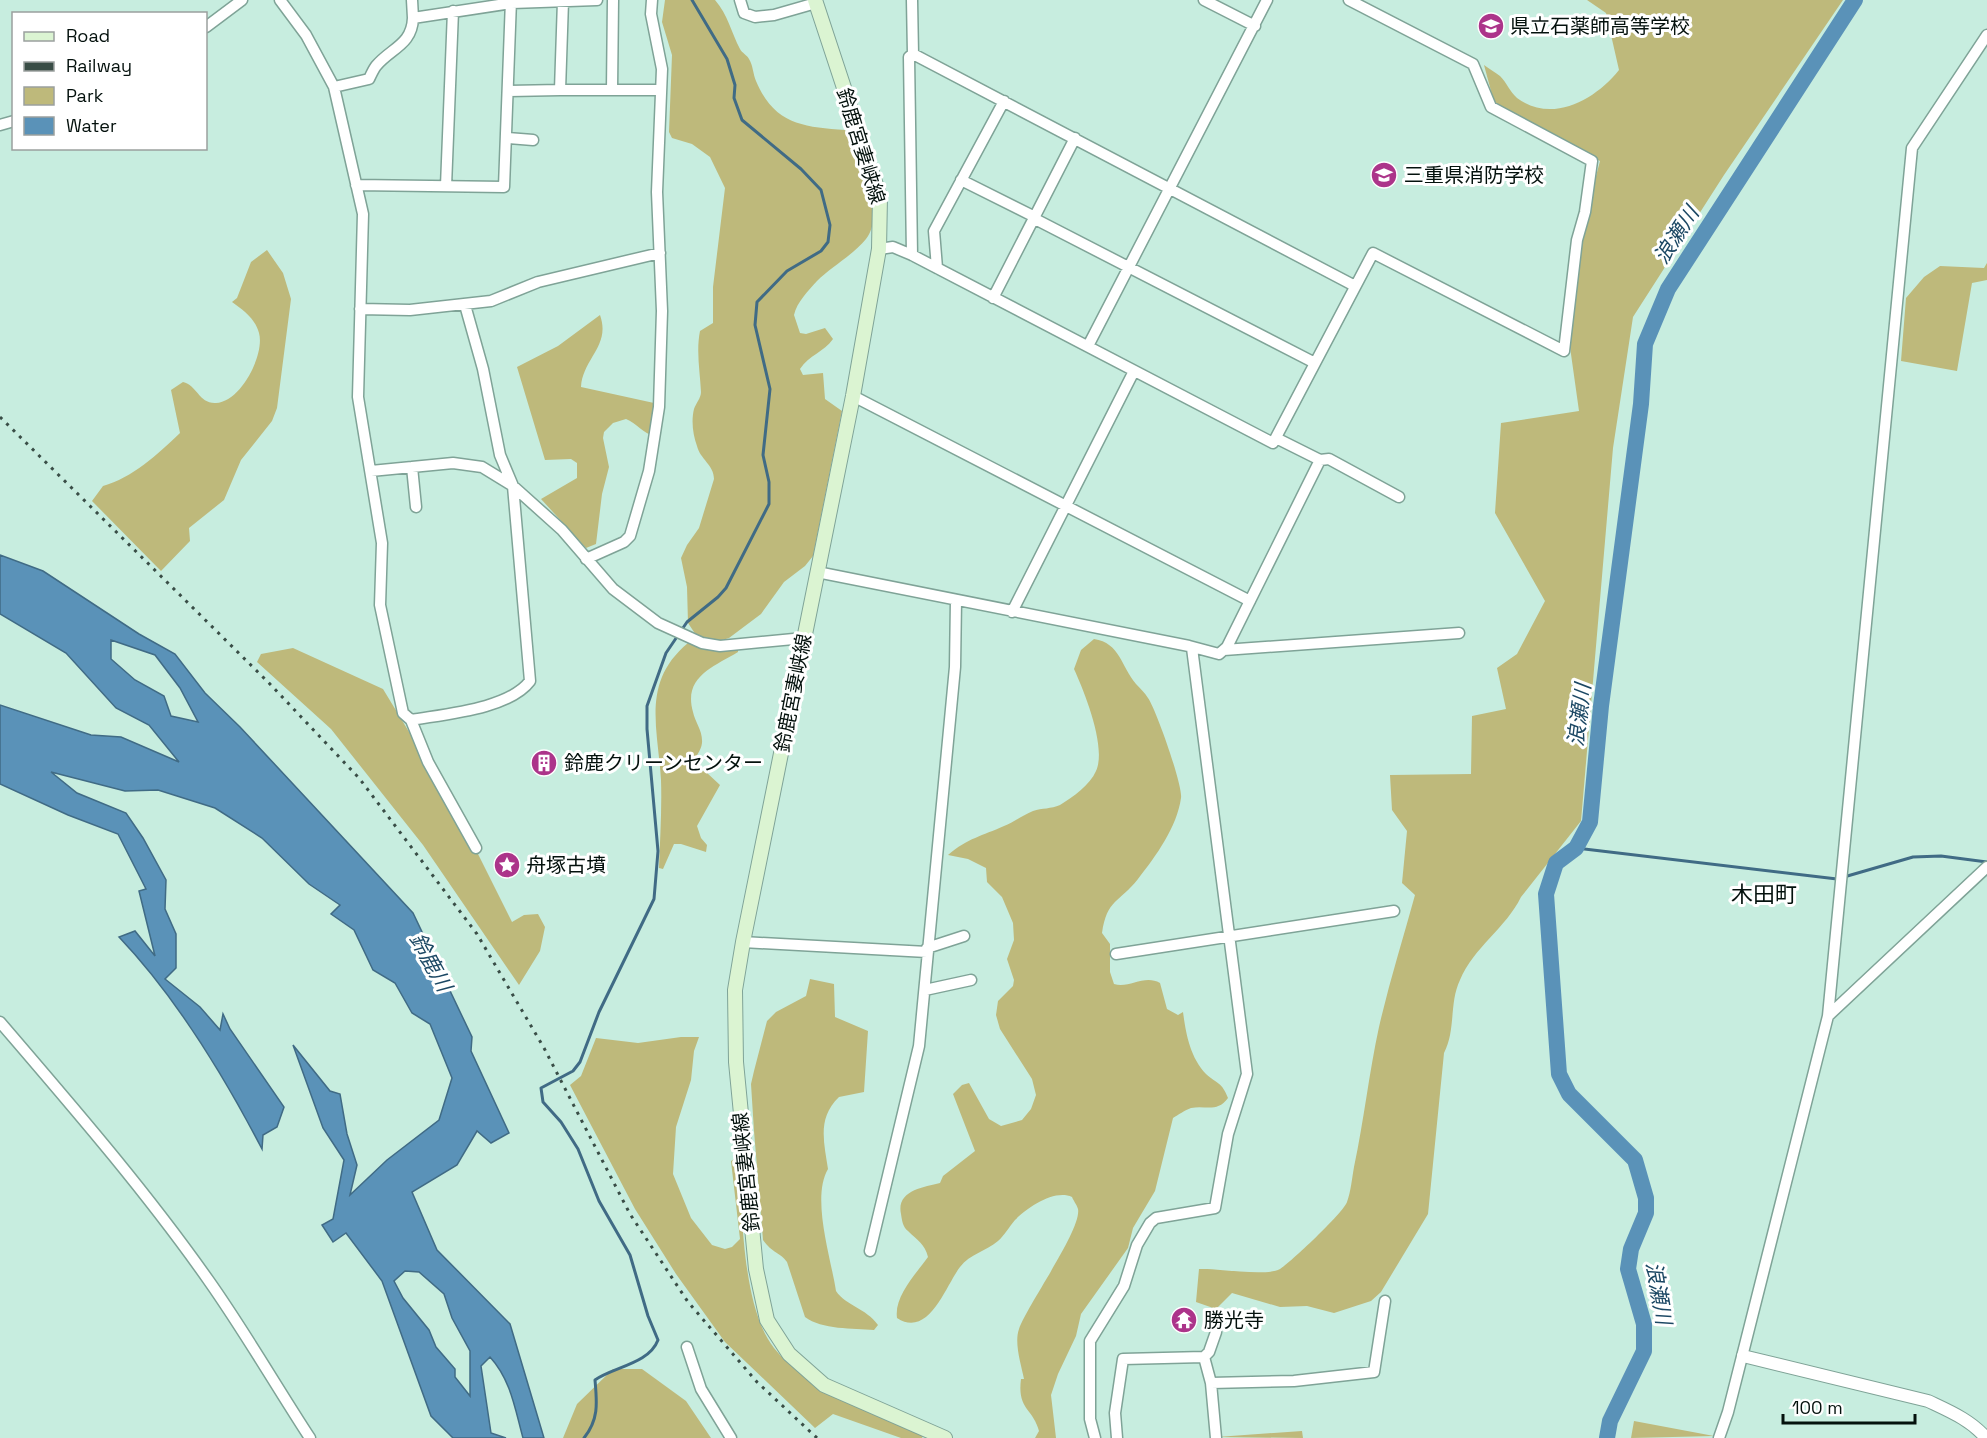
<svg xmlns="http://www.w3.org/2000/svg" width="1987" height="1438" viewBox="0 0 1987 1438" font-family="'Space Grotesk','Noto Sans JP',sans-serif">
<rect width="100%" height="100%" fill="#c7eddf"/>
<path fill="#beb97b" d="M665,0H715C728,15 731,32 740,49C742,53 747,55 749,59C753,65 753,74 756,81C774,124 803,127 845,130C861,156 887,211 866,239C853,255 831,267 817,281C808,291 797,302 794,315L800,333L806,334L825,328L833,339C824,352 809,355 800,369L803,375L823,373L825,399L842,411L813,556L805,566L784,582L761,614L729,638L716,642L696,635L688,623L687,587L681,558L687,545L699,528L714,479C714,465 700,459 697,446C693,435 691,421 694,409C696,403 701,398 701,392C700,372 696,351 700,331L713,323V287L725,188L710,157L692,144L672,138L669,132L672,55L662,22Z
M1587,0H1843L1724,175L1633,317L1613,448L1581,821L1521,897C1506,928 1474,947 1460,980C1449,1003 1456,1030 1444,1053L1428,1214L1381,1292L1371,1301L1334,1313L1307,1306L1280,1307L1232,1293L1216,1309L1196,1302L1199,1269C1219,1268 1264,1277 1280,1269C1289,1264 1344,1212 1347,1202C1351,1191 1352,1178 1354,1167C1364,1120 1369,1073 1379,1027C1389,983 1403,939 1415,895L1402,883L1407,831L1392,810L1390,775L1471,774L1472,716L1506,709L1497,668L1517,654L1545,601L1495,513L1501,423L1579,411L1570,347L1579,241L1600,161L1494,102L1484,65C1489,69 1495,72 1500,76C1507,83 1510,92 1517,98C1552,124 1595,100 1619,70L1606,13Z
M267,250L283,273L291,299L277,408L272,421L241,460L224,500L189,528L190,541L161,571L92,501L103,486C132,478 158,454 180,433L171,390L183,382C197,385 199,404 216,403C241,402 265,354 259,333C255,318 243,310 232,302L237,298L251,262Z
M1987,263V280L1972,283L1957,371L1901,361L1906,298L1924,277L1940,266L1984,268Z
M600,315C611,346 583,358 581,387L654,403L658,415L654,436C644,434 636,423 626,419L613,423L604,432L603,438L609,467L602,494L596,544L586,548L541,499L577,478V463L571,459L545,460L517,367L558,346Z
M1094,639C1120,643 1121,666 1136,684C1140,688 1145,693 1148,698C1156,709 1183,786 1181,798C1177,827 1156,856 1138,879C1119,903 1107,899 1102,933L1110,944V972L1114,984C1129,989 1144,974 1160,983L1167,1009L1178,1015L1183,1012C1186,1034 1190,1057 1206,1074C1217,1084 1222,1082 1228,1098C1217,1113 1206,1105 1191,1108C1185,1110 1178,1115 1173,1118L1155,1191L1133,1228L1128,1248L1081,1314L1076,1336L1058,1374L1051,1395L1056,1438H1035L1039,1431C1033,1408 1017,1410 1021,1379H1024C1021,1364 1014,1343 1019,1329C1028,1304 1082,1229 1078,1209C1077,1205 1073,1200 1072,1197C1054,1189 1027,1208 1015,1220C1009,1227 1004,1236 998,1241C986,1251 970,1254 960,1267C946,1285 929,1339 897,1318C894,1296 916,1274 928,1257C925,1244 917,1240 908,1231C903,1227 902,1221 901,1214C896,1191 923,1187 940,1183L943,1176L975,1151L953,1094L962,1085L969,1083L989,1119L1001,1126L1022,1120L1031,1109L1036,1095L1032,1079L1000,1029L996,1015L998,1001L1013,986L1014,980L1007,959L1014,940L1013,923L1002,897L987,882L986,868L968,859L948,855C968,838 982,836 1004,826C1014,822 1023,815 1033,811C1042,808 1051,809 1060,805C1073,797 1090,785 1096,771C1107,747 1084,691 1074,669L1081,650Z
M688,643L722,647L738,646V652C713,667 683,677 693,712C695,722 703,731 702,743C701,753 692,758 693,768L706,772L720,785L697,826L701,838L707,845L706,852L681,844H674L663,869L659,868C660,839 662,809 661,780C658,728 641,682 688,643Z
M293,648L383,689L454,806L512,922L524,915L538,914L545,927L540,951L519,985L423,845L331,729L257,662L261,654Z
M810,979L834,984L835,1017L868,1031L864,1092L839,1097C817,1118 824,1142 828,1169C811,1198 831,1258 836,1291C846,1306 866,1308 878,1325L874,1330C853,1328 822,1330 805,1317L787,1262C781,1253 772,1253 763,1240L754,1131L751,1084L754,1071L767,1021L776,1012L806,996Z
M681,1037H699L694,1051L691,1080L676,1127L673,1174L691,1218L712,1245L725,1249L732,1247L740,1239L731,1161L738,1157C743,1210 741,1306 774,1348C803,1386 880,1416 923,1436L922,1438H901L833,1414L815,1428L725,1342L676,1274L635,1209L570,1085L581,1076L596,1038L638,1043Z
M613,1369H642L686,1401L711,1438H563L577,1404Z
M1634,1421L1714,1436L1631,1438Z
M1302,1431L1303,1438L1217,1437Z"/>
<path fill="#5a92b8" stroke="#406b85" stroke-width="1.5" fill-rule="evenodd" d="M0,555L43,571L139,634L175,654L205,693L240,727L413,913L472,1037L471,1051L509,1133L491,1143L477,1131L457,1165L412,1192L437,1250L510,1324L544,1438H523C515,1409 511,1380 490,1357L481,1366L491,1433L506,1438H453L431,1416L382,1281L346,1233L333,1242L322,1225L333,1219L344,1160L323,1128L293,1045L330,1091L340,1094L347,1134L357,1165L350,1195L387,1160L439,1120L452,1078L430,1024L412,1013L395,983L373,970L354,930L331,914L340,905L309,884L262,838L215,808L158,790L125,791L51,772L77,793L126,813L143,838L166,880L165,909L176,934V968L165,979L200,1007L220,1030L223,1014L230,1029L284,1107L277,1127L263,1135L262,1149C223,1074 177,998 119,937L135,931L155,956L139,891L146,889L118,834L68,815L0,784V705L91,735L121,737L179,762L149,725L116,708L66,653L0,614ZM111,640L155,655L180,688L198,722L171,716L164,696L135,680L111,659ZM405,1271L419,1272L444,1294L452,1318L470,1351V1396L455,1377V1369L436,1347L429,1330L403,1298L394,1281Z"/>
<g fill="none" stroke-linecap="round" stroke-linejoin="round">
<path stroke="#406b85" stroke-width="3" d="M1576,848L1837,879L1913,857L1941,856L1987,862
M584,1438C599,1419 597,1403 595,1380C613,1367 649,1364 658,1340L648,1316L630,1255L599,1201L578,1149L561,1122L543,1102L541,1088L573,1071L580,1062L599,1012L654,899L658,851L647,729V706L666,653L687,622L718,597L726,588L769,504V482L763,455L770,389L755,325L757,302L787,271L821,251L828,242L830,225L821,190L801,169L742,120L734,98L735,85L727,59L692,0"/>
<path stroke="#5a92b8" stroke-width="16" d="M1607,1438L1610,1421L1644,1351V1324L1628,1269L1631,1249L1646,1213V1198L1635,1160L1569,1094L1559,1074L1546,894L1556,863L1576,848L1590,822L1601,706L1641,404L1645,344L1668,289L1855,0"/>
<defs>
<path id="minor" d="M280,0L306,35L334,87L363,214L358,397L382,543L380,605L403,713L411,720C445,714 509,709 530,681L513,486L500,455L483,369L465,305
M412,0L413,18
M740,0L744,13L755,17L774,15L816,3
M1204,0L1255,26
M563,1L560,90H612L613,0
M206,27L242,0
M913,54L1355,286
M334,87L369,79C371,75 373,70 376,66C391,48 412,45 413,18L512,3L597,0
M612,90H661
M509,91L560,90
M0,125L14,121
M507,138L533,140
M961,180L1035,217
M356,185L504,187L511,0
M446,186L453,11
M1035,219L1315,363
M879,249L893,247L912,255L1273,443L1373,253L1564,351L1577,240L1585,212L1592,161L1491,107L1473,64L1349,0
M912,255L909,57L913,54L912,0
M937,268L934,231L1004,101
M993,298L1075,138
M360,309L410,310L491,301L538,282L660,253
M1088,346L1267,0
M853,396L1250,601
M1276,438L1320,460L1329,459L1399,497
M412,467L416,507
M371,471L453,463L482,467L513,486L562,530L613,589L658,623L702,643L720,646L804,638
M586,559L624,542L630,536L649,471L659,407L662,311L657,192L662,69L651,14L652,0
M817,572L1189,646L1219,654L1227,647L1320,460
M1012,612L1134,371
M1224,650L1459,633
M411,720L428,762L476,848
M743,942L927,952
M927,948L964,936
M1116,954L1394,911
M925,990L971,980
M1828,1016L1987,867
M0,1022C72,1106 145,1190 209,1281C245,1332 276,1386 310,1438
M870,1251L919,1046L955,667L956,600
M687,1347L701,1389L731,1438
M1204,1357L1209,1352L1216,1332
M1211,1383L1294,1381L1374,1372L1385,1301
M1095,1438L1090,1419V1341L1124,1286L1137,1245L1150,1223L1156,1218L1215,1208L1228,1134L1247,1074L1192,648
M1117,1438L1115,1413L1123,1359L1204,1357L1211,1383L1216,1438
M1719,1438L1728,1412L1828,1016L1912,148L1987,35"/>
<path id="tertiary" d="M1743,1356L1928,1401C1949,1411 1971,1420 1986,1438"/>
<path id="secondary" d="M815,0L880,197L879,249L853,396L743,942L735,990L736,1062L756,1269L767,1320L789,1354L824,1385L945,1438"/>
</defs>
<use href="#minor" stroke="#7fa397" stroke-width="13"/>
<use href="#tertiary" stroke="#7fa397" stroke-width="14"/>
<use href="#secondary" stroke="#7fa397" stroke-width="16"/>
<use href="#minor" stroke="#fff" stroke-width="10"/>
<use href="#tertiary" stroke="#fff" stroke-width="12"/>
<use href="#secondary" stroke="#dbf4d2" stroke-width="14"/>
<path stroke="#394d46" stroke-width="3" stroke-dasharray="3 6" stroke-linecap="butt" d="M0,417L269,683L359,778L477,934L544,1048L630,1214L688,1302L757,1382L817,1438"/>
</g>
<defs>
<symbol id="school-disc" viewBox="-11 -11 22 22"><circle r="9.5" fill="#ac348a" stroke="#fff"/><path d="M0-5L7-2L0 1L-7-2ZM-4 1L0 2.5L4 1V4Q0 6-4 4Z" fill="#fff"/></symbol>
<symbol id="building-disc" viewBox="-11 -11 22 22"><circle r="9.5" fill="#ac348a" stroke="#fff"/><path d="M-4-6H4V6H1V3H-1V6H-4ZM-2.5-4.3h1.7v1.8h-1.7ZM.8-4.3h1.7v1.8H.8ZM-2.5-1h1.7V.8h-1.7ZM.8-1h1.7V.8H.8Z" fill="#fff"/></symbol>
<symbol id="sight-disc" viewBox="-11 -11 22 22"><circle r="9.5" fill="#ac348a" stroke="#fff"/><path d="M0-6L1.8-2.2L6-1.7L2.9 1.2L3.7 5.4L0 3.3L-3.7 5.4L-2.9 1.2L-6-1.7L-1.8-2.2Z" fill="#fff"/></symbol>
<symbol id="temple-disc" viewBox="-11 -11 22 22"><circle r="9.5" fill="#ac348a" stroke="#fff"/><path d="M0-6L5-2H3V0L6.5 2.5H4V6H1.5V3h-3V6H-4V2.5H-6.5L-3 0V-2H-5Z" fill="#fff"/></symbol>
</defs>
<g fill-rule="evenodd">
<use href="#school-disc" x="1476" y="11" width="30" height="30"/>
<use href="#school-disc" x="1369" y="160" width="30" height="30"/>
<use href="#building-disc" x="529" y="748" width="30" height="30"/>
<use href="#sight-disc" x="492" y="850" width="30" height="30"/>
<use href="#temple-disc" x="1169" y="1305" width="30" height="30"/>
</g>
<g text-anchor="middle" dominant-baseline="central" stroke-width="6" stroke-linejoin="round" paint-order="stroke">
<g font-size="20" fill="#04110d" stroke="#fff" text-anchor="start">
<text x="1510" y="26">県立石薬師高等学校</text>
<text x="1404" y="175">三重県消防学校</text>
<text x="564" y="763">鈴鹿クリーンセンター</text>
<text x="526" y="865">舟塚古墳</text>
<text x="1204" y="1320">勝光寺</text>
</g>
<g font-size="20" fill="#04110d" stroke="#fff">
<text transform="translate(861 146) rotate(73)">鈴鹿宮妻峡線</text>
<text transform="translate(793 693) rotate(-79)">鈴鹿宮妻峡線</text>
<text transform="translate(746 1172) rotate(-96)">鈴鹿宮妻峡線</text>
</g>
<g font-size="21" font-style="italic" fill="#1c4864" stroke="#fff">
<text transform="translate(1676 235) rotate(-57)">浪瀬川</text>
<text transform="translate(1579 715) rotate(-83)">浪瀬川</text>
<text transform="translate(431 962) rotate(61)">鈴鹿川</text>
<text transform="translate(1659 1293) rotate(80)">浪瀬川</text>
</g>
<g font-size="22" fill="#04110d" stroke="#fff">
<text x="1764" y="894">木田町</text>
</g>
</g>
<rect x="12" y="12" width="195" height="138" fill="#ffffff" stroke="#9ba09e" stroke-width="1.5"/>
<rect x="24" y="32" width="30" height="9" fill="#dbf4d2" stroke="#9ba09e" stroke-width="1.5"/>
<text x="66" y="42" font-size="18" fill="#04110d">Road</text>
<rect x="24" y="62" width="30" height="9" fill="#394d46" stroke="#9ba09e" stroke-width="1.5"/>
<text x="66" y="72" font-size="18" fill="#04110d">Railway</text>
<rect x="24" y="87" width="30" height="18" fill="#beb97b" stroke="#9ba09e" stroke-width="1.5"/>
<text x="66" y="102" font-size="18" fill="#04110d">Park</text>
<rect x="24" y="117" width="30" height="18" fill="#5a92b8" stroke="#9ba09e" stroke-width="1.5"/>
<text x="66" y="132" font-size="18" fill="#04110d">Water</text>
<path d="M1783 1414v9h132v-9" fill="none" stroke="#04110d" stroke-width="3"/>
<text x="1792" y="1414" font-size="18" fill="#04110d" stroke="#ffffff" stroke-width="4.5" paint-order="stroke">100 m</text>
</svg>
